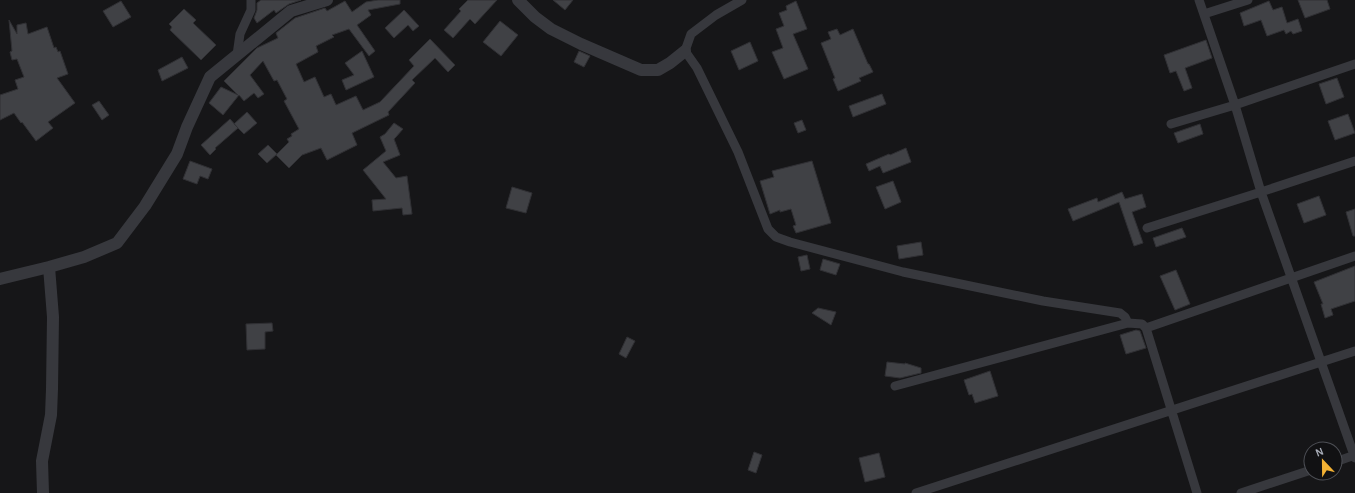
<svg xmlns="http://www.w3.org/2000/svg" width="1355" height="493" viewBox="0 0 1355 493" font-family="'Alegreya Sans',sans-serif">
<rect width="100%" height="100%" fill="#161618"/>
<path fill="#404145" stroke="#303034" d="M261,0H301L289,4L276,13L274,10L257,23L254,18L257,10V3Z
M378,0H400V4L368,10L371,15L357,25L375,51L369,56L349,29L332,35L334,37L316,46L318,52L296,64L304,82L315,77L324,97L331,94L336,105L356,96L363,110L380,102L414,66L409,60L430,39L455,65L448,72L435,58L412,80L415,83L388,112L389,115L352,133L357,145L327,160L321,148L302,155L289,168L276,155L289,142L287,139L292,136L291,134L299,129L284,101L287,99L277,80L274,81L263,61L250,75L264,94L258,98L254,93L244,101L239,95L223,115L209,103L221,87L238,95L224,81L257,48L278,38L276,33L295,18L325,8L327,11L345,1L352,12L366,2Z
M468,0H497L475,24L470,19L453,38L444,30L461,11L459,9Z
M553,0H573L565,10Z
M1298,0H1327L1330,9L1305,18Z
M121,1L131,17L113,27L103,11Z
M796,1L807,29L793,34L808,69L784,79L772,52L783,48L776,29L784,26L779,13L787,10L786,6Z
M1269,1L1273,10L1282,7L1287,23L1298,19L1302,31L1293,34L1291,31L1286,34L1284,30L1267,36L1261,20L1244,26L1240,13Z
M184,9L196,20L193,23L216,45L201,60L170,30L172,27L169,24Z
M404,10L419,26L413,31L408,25L394,38L385,28Z
M9,20L17,34V25L26,23L28,34L47,27L54,48L56,47L58,52L60,51L68,74L57,78L75,103L48,122L53,128L36,141L22,122L21,123L14,113L0,120V95L18,89L15,80L24,77L17,59L12,60L10,52L12,51Z
M500,21L518,35L501,56L483,42Z
M837,29L840,35L853,29L868,64H869L873,72L859,78L861,81L838,91L833,79L835,78L821,43L831,39L828,32Z
M1206,40L1212,58L1185,68L1192,88L1184,91L1176,71L1170,73L1164,55Z
M750,42L758,61L739,70L731,51Z
M362,51L374,77L346,90L342,80L354,75L345,63Z
M579,51L590,56L584,67L574,62Z
M182,57L188,68L162,81L158,70Z
M1337,78L1344,97L1326,104L1319,84Z
M882,94L886,104L853,117L849,106Z
M99,101L109,115L102,120L92,105Z
M247,112L257,123L244,134L234,124Z
M1348,114L1355,133L1335,140L1328,121Z
M230,119L238,128L215,148L216,149L210,155L201,145Z
M802,120L806,130L798,133L794,123Z
M394,123L403,129L396,137L394,139L400,155L383,162L396,178L407,176L412,214L403,215L402,208L373,211L372,200L386,199L363,170L386,151L380,137L385,134Z
M1200,124L1203,134L1178,143L1174,133Z
M268,145L277,154L267,163L258,154Z
M906,148L911,162L883,173L880,166L869,171L866,164L889,154L890,155Z
M190,161L212,169L208,179L200,176L197,184L183,179Z
M812,161L831,223L796,233L793,226L796,225L791,209L780,212V210L770,214L760,181L774,177L772,171Z
M893,181L901,202L885,209L876,187Z
M512,187L532,193L526,213L506,208Z
M1122,192L1125,199L1142,194L1146,207L1132,212L1143,243L1134,246L1119,202L1073,221L1068,209L1097,198L1098,202Z
M1319,196L1326,215L1304,223L1297,204Z
M1355,209V236H1353L1346,212Z
M1182,228L1186,237L1156,247L1153,238Z
M921,242L923,255L899,259L897,246Z
M807,255L810,269L801,271L798,257Z
M823,259L840,264L836,275L820,270Z
M1355,266V301L1331,309L1333,315L1325,318L1321,304H1323L1314,282Z
M1176,270L1190,304L1175,310L1160,276Z
M818,308L836,312L831,325L812,313Z
M272,323L273,331L265,332V349L247,350L246,324Z
M1136,330L1140,331L1146,348L1126,354L1120,335Z
M627,337L635,341L626,358L619,354Z
M887,362L905,364V363L921,368V373L900,378L885,376Z
M990,371L998,396L975,403L972,394L969,395L964,380Z
M754,452L762,455L756,473L748,470Z
M879,453L885,477L865,482L859,458Z"/>
<g fill="none" stroke-linecap="round" stroke-linejoin="round">
<path stroke="#37383d" stroke-width="9" d="M742,0L716,15L691,34L685,51L697,68L738,152L768,229L776,237L790,242L903,272L1043,301L1120,313L1125,317L1128,323
M1199,0L1235,105L1261,192L1355,458
M1204,14L1248,0
M237,55L240,34L251,10V0
M1171,124L1235,105L1355,64
M1147,228L1261,192L1355,161
M1146,328L1197,493
M895,386L1128,323L1142,324L1146,328L1355,256
M1335,462L1355,455
M916,493L1355,351
M1241,493L1311,470"/>
<path stroke="#37383d" stroke-width="12" d="M518,0L535,17L551,29L581,44L641,70H658L670,63L685,51
M0,279L49,267L84,257L117,243L145,206L177,154L187,127L210,77L291,11L327,0
M43,493L42,461L51,415L52,389L53,317L49,267"/>
</g>
<g transform="translate(1323 461) rotate(338)"><circle r="19" fill="#111113" stroke="#4d4f55"/>
<path d="M0-3L7 15L0 10L-7 15Z" fill="#f2b134"/>
<text y="-6" font-size="11" font-weight="bold" text-anchor="middle" fill="#a8adb8">N</text>
</g>
</svg>
